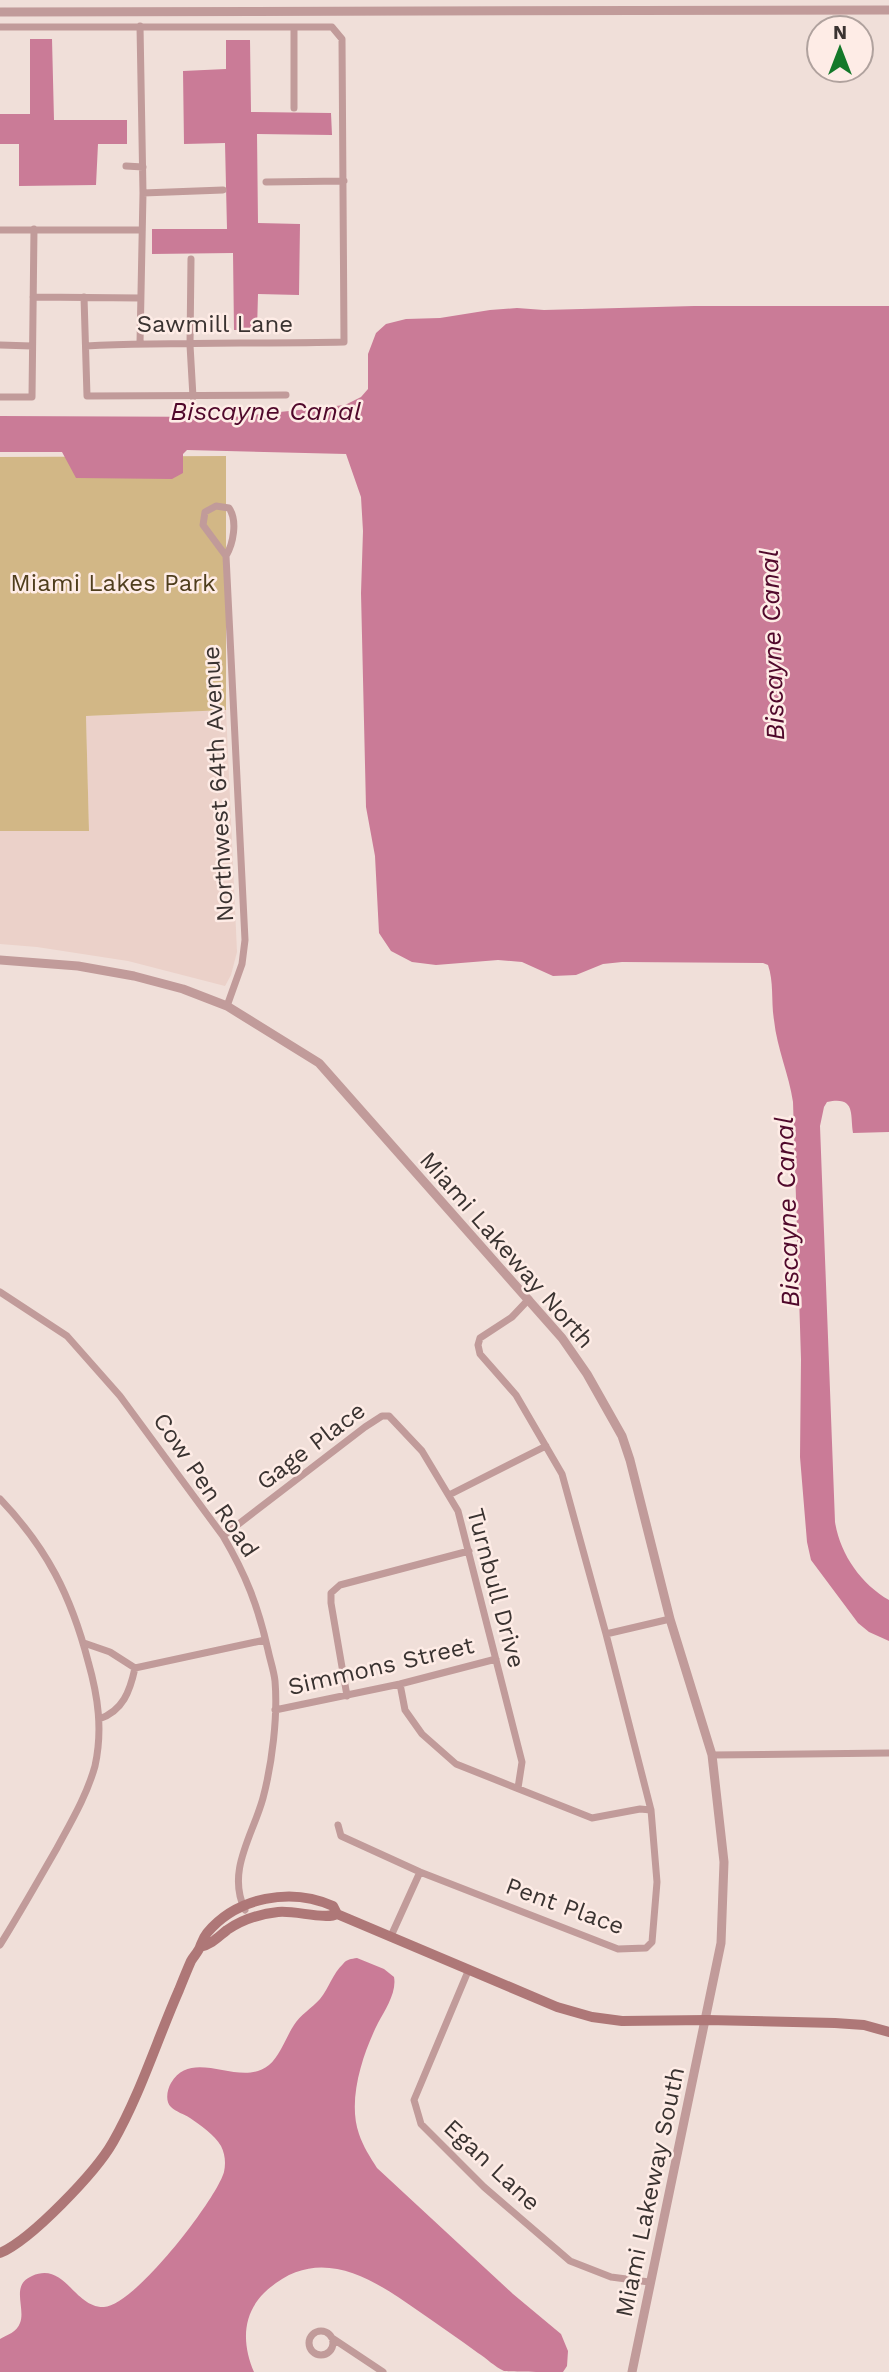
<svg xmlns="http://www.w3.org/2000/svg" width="889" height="2372" viewBox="0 0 889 2372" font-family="'Work Sans',sans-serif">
<rect width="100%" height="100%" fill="#f0dfd9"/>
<path fill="#ebd1c9" d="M226,710L237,952L231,975L225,986L128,961L37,947L0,944V831H89L86,716Z"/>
<path fill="#d2b786" d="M226,456V710L86,716L89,831H0V457Z"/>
<path fill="#ca7b97" d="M30,39H52L54,120H127V144H98L96,185L19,186V144H0V114H30Z
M226,40H250L251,112L331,113L332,135L257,134L258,223L300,224L299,295L258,294L257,330H234L233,253L152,254V229H227L225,143L184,144L183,71L226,69Z
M694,306H889V1132L853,1133C850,1114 856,1096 827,1102L824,1107L820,1126L835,1522C840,1554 861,1584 889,1600V1641L869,1632L858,1623L811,1560L807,1542L800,1457L801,1359L793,1102C789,1074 777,1049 774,1020C771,1002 774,982 768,965L763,963L622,962L603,964L576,975L553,976L522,962L498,960L436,965L412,962L391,951L379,933L375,856L366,807L361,593L363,531L361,497L346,454L187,450L183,454V473L172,479L76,478L62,452H0V416L233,417L345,405L361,397L368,389V354L376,333L386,324L406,319L440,318L490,310L517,308L544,310Z
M357,1958L384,1969L394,1977C397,1992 385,2010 378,2023C363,2053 347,2100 359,2134C363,2146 370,2157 377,2168L513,2294L561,2334L568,2351L567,2366L563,2372C550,2372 514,2372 504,2371C495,2367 486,2358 478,2353C458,2338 437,2324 417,2310C369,2276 316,2243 264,2293C242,2315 242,2344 254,2372H0V2339C7,2335 17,2332 20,2323C26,2308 10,2285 32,2276C65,2261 74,2308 104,2307C134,2306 216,2200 224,2172C226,2163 225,2154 221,2146C215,2135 200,2125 190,2118C184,2114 176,2112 171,2107C165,2101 167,2090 171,2083C193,2046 240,2089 269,2065C280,2056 286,2037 294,2025C300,2015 312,2008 320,1999C329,1988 333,1973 343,1964C347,1959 351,1959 357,1958Z"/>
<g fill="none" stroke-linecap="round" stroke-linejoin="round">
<path stroke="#c19b9a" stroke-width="7" d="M140,26L143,193L140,343
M0,27H332L342,39L344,342C258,344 172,342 86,346
M294,27V108
M126,166L143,167
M266,182L344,181
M143,193L223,190
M0,230H141
M191,259L190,345L193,397
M33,297L140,298
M84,297L87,396L286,395
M0,345L32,346
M0,397H32L34,229
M226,556L203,525L205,512L216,506L229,508C238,521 233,544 226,556L245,940L242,964L227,1006
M0,1292L67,1336L120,1396L223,1536C246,1575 258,1606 268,1650C270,1660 274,1671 275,1681C278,1716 272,1764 263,1798C253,1835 226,1871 245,1910
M449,1495L546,1446
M0,1499C47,1548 71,1596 88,1661C98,1696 103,1730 95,1766C87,1795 71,1822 57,1848C38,1881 20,1913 0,1945
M223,1536L365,1427L382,1416H389L422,1451L458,1511L522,1762L518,1788
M606,1634L670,1619
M84,1643L110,1652L135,1668L265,1640
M400,1684L405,1710L422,1734L456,1764L592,1818L640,1809L651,1810
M347,1696L331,1603V1593L340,1585L469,1551
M275,1710L400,1684L496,1659
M99,1719C123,1711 130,1691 135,1668
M712,1755L889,1753
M338,1825L341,1836L420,1872L618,1949L646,1948L652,1942L657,1882L651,1810L606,1634L562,1474L516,1395L480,1354L478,1345L480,1338L512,1317L529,1299
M391,1936L420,1872
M469,1969L414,2100L421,2124L484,2187L570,2261L611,2277L649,2282
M309 2343a12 12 0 1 1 24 0a12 12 0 1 1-24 0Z
M332,2338L383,2372"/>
<path stroke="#c19b9a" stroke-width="9" d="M0,12L889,10
M0,960L78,966L134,976L183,989L227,1006L319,1063L562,1338L587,1374L622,1436L630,1460L670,1619L712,1755L724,1862L721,1943L632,2372"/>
<path stroke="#ae7777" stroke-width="10" d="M200,1947C212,1944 217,1938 227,1930C243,1919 259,1914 278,1912C294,1910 326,1920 337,1914
M0,2253C31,2240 96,2172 113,2142C140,2095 157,2040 179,1990C183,1980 187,1970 191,1961C194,1956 198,1952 200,1947C202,1942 203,1938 207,1933C237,1897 291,1887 333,1906L337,1914L557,2007L592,2017L622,2021L707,2020L835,2023L864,2025L889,2032"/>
</g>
<g text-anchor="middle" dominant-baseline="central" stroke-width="5" stroke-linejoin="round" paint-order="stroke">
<g font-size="24" fill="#3a3331" stroke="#feece6">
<text x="215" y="324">Sawmill Lane</text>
<text transform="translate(218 784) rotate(-93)">Northwest 64th Avenue</text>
<text transform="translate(507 1250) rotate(49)">Miami Lakeway North</text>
<text transform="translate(311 1446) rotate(-37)">Gage Place</text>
<text transform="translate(206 1485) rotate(56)">Cow Pen Road</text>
<text transform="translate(496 1588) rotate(75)">Turnbull Drive</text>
<text transform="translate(381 1666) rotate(-13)">Simmons Street</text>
<text transform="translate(565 1906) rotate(20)">Pent Place</text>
<text transform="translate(492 2165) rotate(43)">Egan Lane</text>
<text transform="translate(650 2192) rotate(-78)">Miami Lakeway South</text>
</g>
<g font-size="24" fill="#4f3e1d" stroke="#feece6">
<text x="113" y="583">Miami Lakes Park</text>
</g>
<g font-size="26" font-style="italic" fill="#50082b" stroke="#feece6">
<text x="266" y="411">Biscayne Canal</text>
<text transform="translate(772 645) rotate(-92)">Biscayne Canal</text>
<text transform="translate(787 1212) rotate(-92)">Biscayne Canal</text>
</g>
</g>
<g transform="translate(840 49)"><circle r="33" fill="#feece6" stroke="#b0a29e" stroke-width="2"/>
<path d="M0-5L12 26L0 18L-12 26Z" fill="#147829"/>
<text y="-10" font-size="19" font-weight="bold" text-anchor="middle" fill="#3a3331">N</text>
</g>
</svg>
